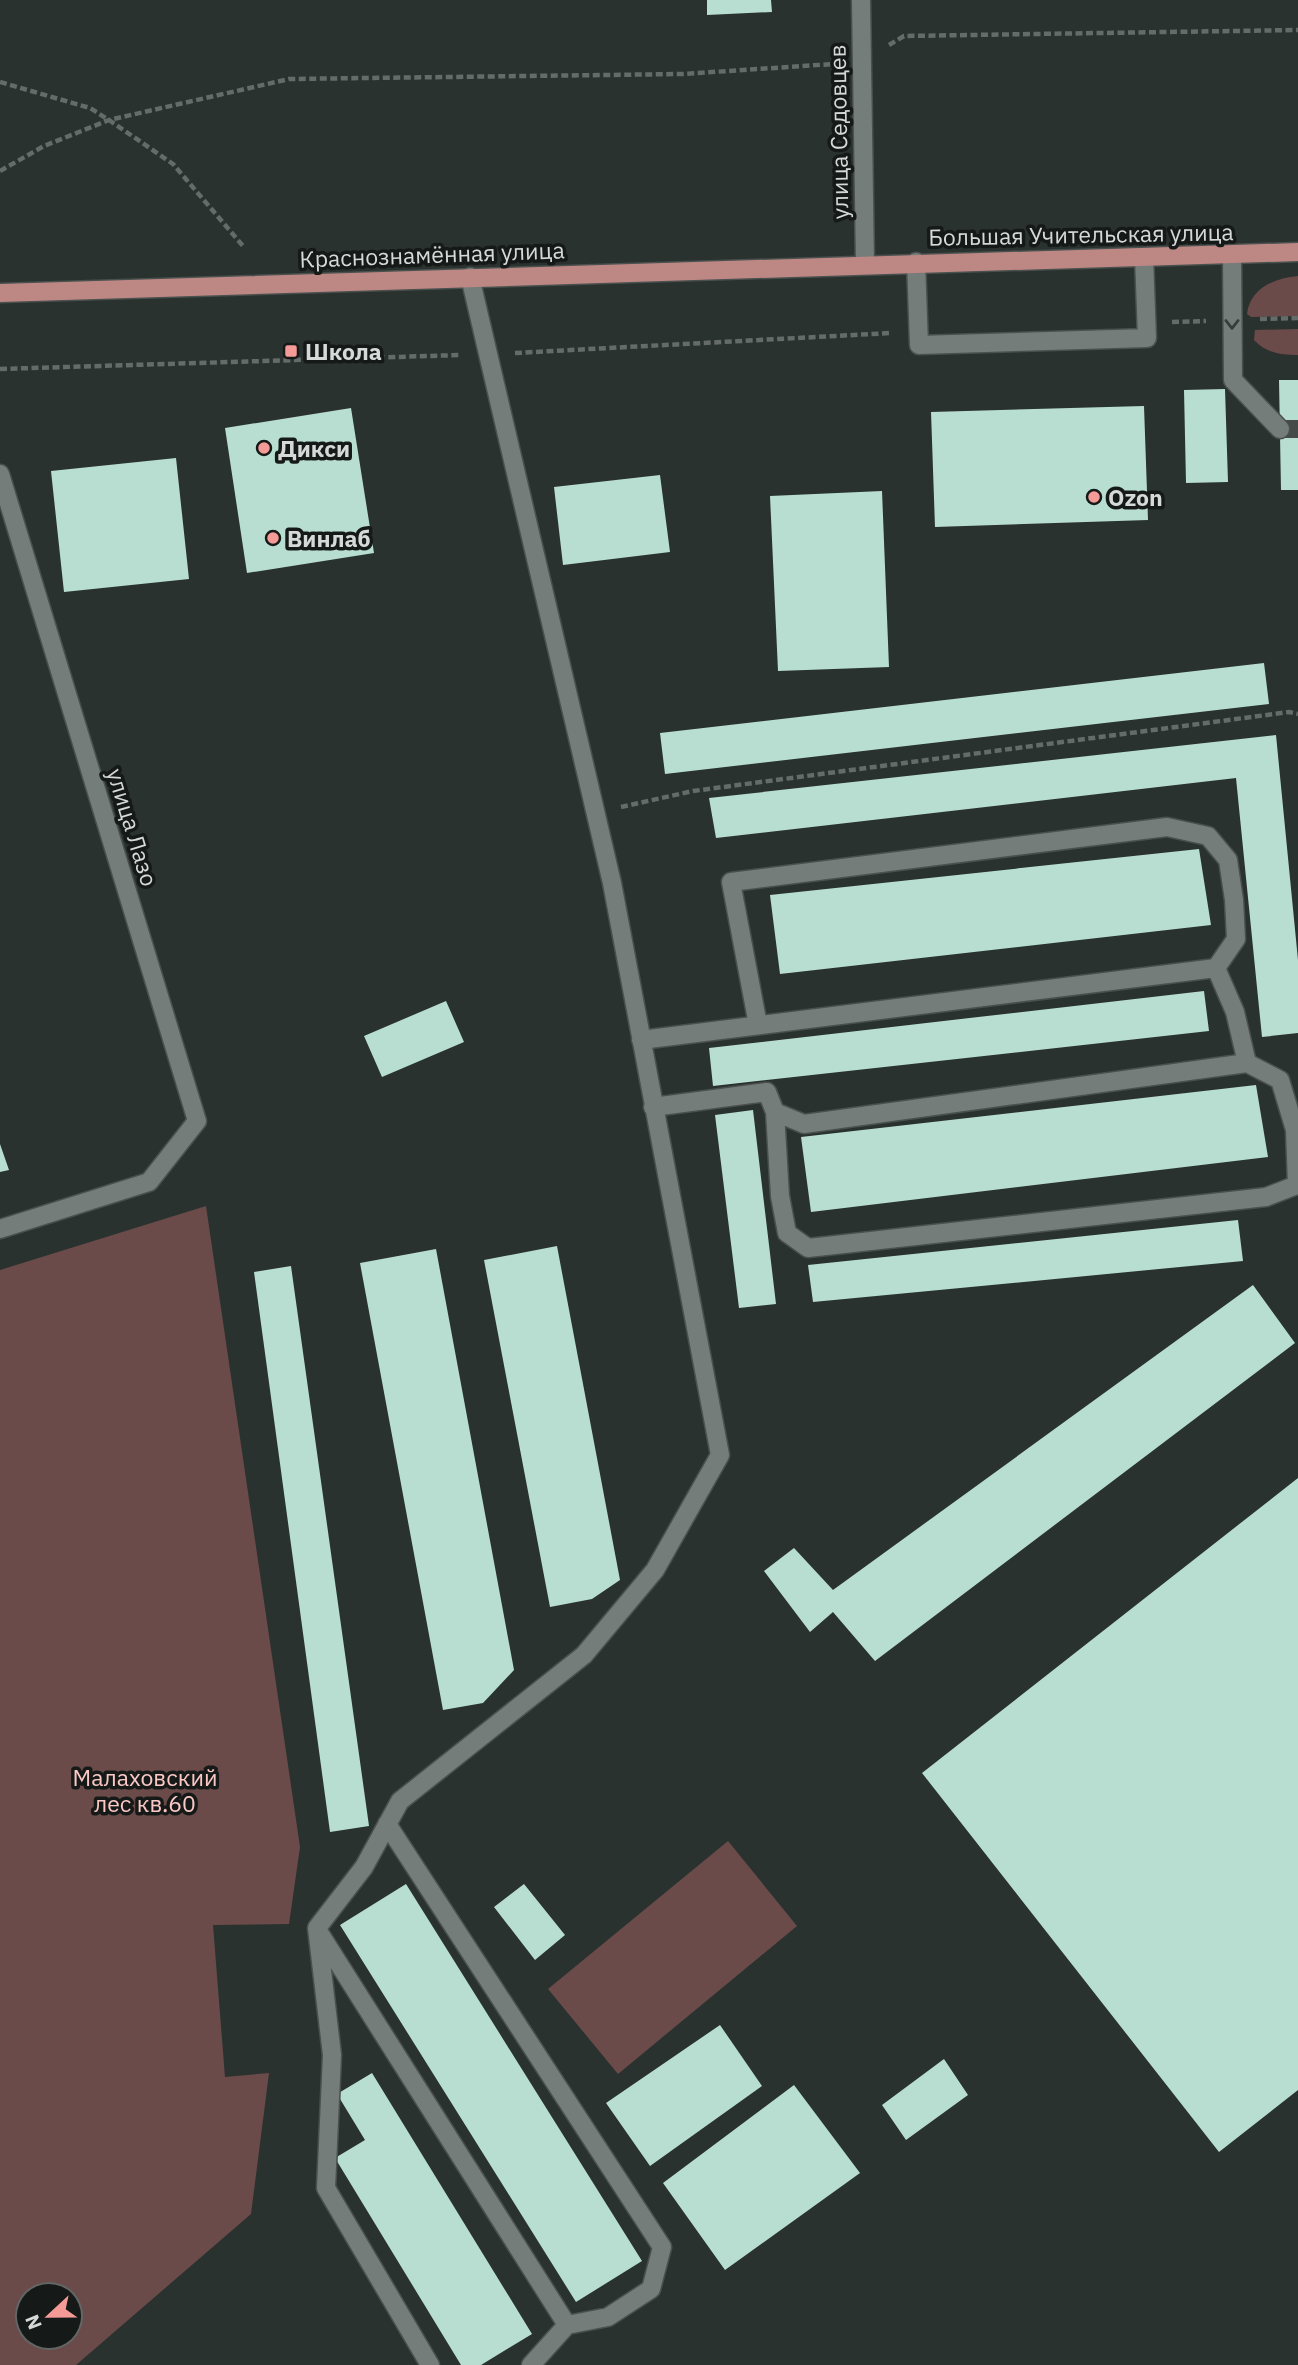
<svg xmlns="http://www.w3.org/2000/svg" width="1298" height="2365" viewBox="0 0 1298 2365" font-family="'IBM Plex Sans',sans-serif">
<rect width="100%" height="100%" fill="#2a3230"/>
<path fill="#6a4b49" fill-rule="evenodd" d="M1298,276V316L1251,317L1247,314C1250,288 1275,278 1298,276Z
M1298,329V355C1281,355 1266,353 1254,340L1255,330Z
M206,1206L300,1847L289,1924L213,1925L225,2077L269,2073L251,2214L76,2365H0V1270ZM28,2295H70V2337H28Z
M728,1841L797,1926L618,2074L548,1989Z"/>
<path fill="#b8ded2" d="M707,0H771L772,12L707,15Z
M1279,380H1298V490H1281Z
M1225,389L1228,482L1186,483L1184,390Z
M1144,406L1148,520L935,527L931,412Z
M351,408L374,553L247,573L225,428Z
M176,458L189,579L64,592L51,471Z
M660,475L670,552L563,565L554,487Z
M882,491L889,667L778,671L770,496Z
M1264,663L1269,704L665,774L660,733Z
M1276,735L1298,960V1033L1262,1037L1236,778L716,838L709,798Z
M1199,849L1211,925L780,974L770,895Z
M1204,991L1209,1031L713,1086L709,1048Z
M446,1001L464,1042L382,1077L364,1036Z
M1256,1085L1268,1157L811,1212L801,1137Z
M753,1110L776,1304L739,1308L715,1115Z
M0,1144L9,1170L0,1172Z
M1238,1220L1243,1261L813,1302L808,1265Z
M557,1246L620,1580L592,1599L550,1607L484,1260Z
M436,1249L514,1670L483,1703L443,1710L360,1263Z
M291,1266L369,1826L330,1832L254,1272Z
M1253,1285L1295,1343L875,1661L833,1612L810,1632L764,1571L794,1548L833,1590Z
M1298,1478V2090L1219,2152L922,1773Z
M406,1884L642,2261L576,2302L340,1925Z
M524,1884L565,1935L535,1960L494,1907Z
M720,2025L762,2086L650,2166L606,2103Z
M944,2059L968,2095L906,2140L882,2105Z
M372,2073L532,2334L481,2365H461L335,2158L365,2140L337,2094Z
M794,2085L860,2173L725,2270L663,2183Z"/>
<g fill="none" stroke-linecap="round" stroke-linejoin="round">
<path stroke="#444b49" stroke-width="18" stroke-dasharray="18 9" stroke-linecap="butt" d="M1280,429H1298"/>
<defs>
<path id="minor" d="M861,0L865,264
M1232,255L1233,380L1280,429
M916,262L919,345L1147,338L1144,257
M0,474L197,1121L149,1182L0,1229
M1216,968L1235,1012L1247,1063
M641,1040L1216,968L1236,939L1234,900L1228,860L1208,836L1167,827L731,882L758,1025
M653,1107L767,1092L775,1112L804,1124L1247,1063L1280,1080L1295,1130L1297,1185L1266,1197L808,1248L787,1233L780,1196L775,1112
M387,1824L662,2247L651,2289L608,2317L567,2325
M320,1934L567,2325L531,2365
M430,2365L326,2188L332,2055L317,1928L364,1867L400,1801L584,1655L655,1570L720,1455L612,883L470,277"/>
<path id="major" d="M0,293L1298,252"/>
</defs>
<use href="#minor" stroke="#49504e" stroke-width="21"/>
<use href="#major" stroke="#49504e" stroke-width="21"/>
<path stroke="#646b69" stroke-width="4.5" stroke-dasharray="7 3.5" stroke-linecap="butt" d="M889,45L904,36L1298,30
M0,82L90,108L109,120L173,164L243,246
M0,171L44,146L109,120L289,79L683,74L833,64
M1260,319L1298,318
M1172,322L1206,321
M515,353L891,333
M0,369L461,355
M621,807L693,791L1289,712L1298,714"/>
<use href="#minor" stroke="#747d7a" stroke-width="18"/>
<use href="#major" stroke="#bd8784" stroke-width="18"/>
</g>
<defs><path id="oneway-chevron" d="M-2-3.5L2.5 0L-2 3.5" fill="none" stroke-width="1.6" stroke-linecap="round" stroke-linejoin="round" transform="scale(1.75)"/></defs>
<use stroke="#363c3a" href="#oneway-chevron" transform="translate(1232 324) rotate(90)"/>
<g fill="#f59b97" stroke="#151918" stroke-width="2.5">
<rect x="284" y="344" width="14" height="14" rx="3.5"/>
<circle cx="264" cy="448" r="7"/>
<circle cx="1094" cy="497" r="7"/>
<circle cx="273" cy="538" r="7"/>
</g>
<g text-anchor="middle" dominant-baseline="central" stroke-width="7" stroke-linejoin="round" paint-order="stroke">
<g font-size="23" fill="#d5dad8" stroke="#151918">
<text transform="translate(838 132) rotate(-91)">улица Седовцев</text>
<text transform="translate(1081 234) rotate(-1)">Большая Учительская улица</text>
<text transform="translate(432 254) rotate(-2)">Краснознамённая улица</text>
<text transform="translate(133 827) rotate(73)">улица Лазо</text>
</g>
<g font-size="23" font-weight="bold" fill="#d5dad8" stroke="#151918" text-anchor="start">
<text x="305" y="351">Школа</text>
<text x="278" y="448">Дикси</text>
<text x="1108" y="497">Ozon</text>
<text x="287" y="538">Винлаб</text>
</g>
<g font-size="23" fill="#fbc8c5" stroke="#151918">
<text x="145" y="1777">Малаховский<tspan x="145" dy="26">лес кв.60</tspan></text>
</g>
</g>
<g transform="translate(49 2316) rotate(248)"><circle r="33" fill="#151918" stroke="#626665" stroke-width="2"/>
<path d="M0-5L12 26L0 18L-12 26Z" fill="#f59b97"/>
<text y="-10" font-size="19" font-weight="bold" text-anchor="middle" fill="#d5dad8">N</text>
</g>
</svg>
